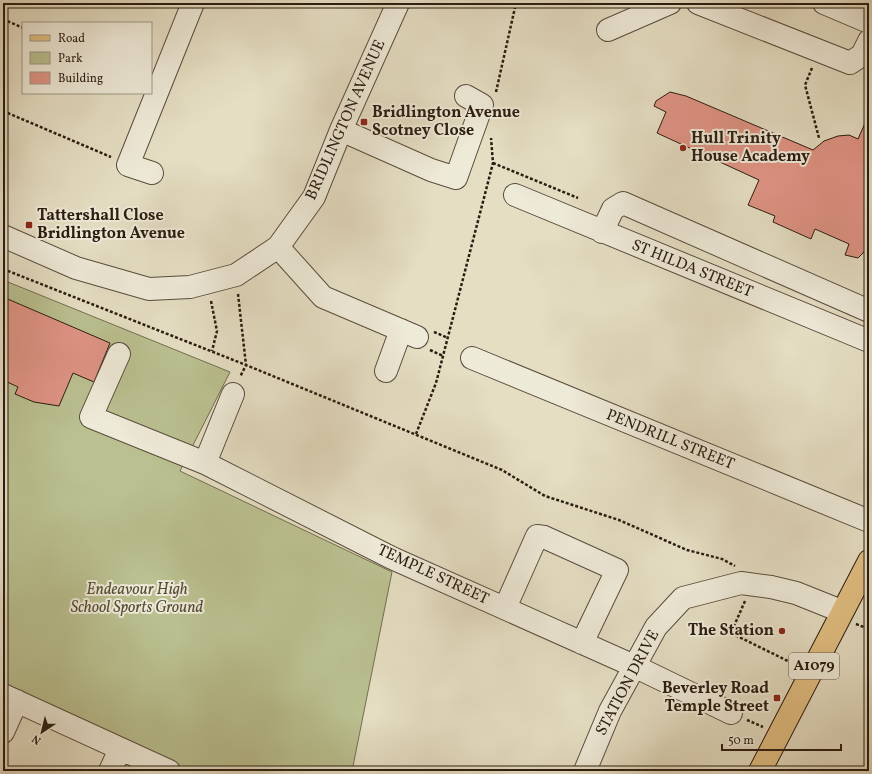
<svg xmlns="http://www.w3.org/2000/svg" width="872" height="774" viewBox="0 0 872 774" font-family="Vollkorn,serif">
<rect width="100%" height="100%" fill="#e5dec3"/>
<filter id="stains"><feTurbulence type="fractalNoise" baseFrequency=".005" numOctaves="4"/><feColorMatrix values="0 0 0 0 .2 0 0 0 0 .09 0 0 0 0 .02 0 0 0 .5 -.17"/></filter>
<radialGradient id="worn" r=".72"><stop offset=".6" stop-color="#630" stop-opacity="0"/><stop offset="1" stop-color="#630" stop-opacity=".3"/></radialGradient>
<path fill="#bac090" stroke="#726e50" d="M3,280L230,372L180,471L392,572L352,771H190L3,684Z"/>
<path fill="#e09485" stroke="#2b1c11" d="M670,92L686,96L813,150L824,141L838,136L849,135L858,139L869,114V244L863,253L858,258L845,255L849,244L815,229L811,239L773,222L775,216L748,205L759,180L657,133L666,112L654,106L656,101Z
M3,297L110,343L94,382L73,373L59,406L34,402L15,394L18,387L3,380Z"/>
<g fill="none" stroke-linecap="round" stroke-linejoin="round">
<defs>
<path id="minor" d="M698,3L850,63L862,55L869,41
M824,3L869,22
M608,30L670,3
M341,130L431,170L456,178L482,105L466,96
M152,173L128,165L193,3
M515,195L869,341
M602,232L613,209L623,203L869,311
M3,236L76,268L149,289L190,287L236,275L278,247L314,197L341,130L398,3
M278,247L323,297L417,337
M119,354L91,417L205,463
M472,358L869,521
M386,371L401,330
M233,394L205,463L392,558L634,666L731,713
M505,608L537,536L544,537L617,570L582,643
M3,695L169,771
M3,732L17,701
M110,771L120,749
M585,771L610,711L656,627L683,598L741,583L771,587L796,593L841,611"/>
<path id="major" d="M760,771L869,561"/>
</defs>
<use href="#minor" stroke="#5a4c3e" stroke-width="24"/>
<use href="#major" stroke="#2b1c11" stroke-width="24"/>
<path stroke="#2b1c11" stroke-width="2.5" stroke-dasharray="3 2" stroke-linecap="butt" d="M3,19L23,28
M812,68L805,85L819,138
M496,92L516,3
M3,111L111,157
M493,163L578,198
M3,269L246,365L502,470L545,496L619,520L687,550L722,559L735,566
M238,294L246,365L240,377
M211,301L217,331L212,351
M434,332L448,338
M430,350L443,356
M416,434L436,383L493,163L491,138
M745,601L731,633L796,665
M856,624L869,629
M747,720L763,727"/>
<use href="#minor" stroke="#eeead8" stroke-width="22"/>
<use href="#major" stroke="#e2bf82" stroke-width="22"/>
</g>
<g fill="#8f2418" stroke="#eeead8" stroke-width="1.5">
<rect x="360" y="118" width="8" height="8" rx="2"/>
<circle cx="683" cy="148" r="4"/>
<rect x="25" y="221" width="8" height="8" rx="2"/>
<circle cx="782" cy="631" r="4"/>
<rect x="773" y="694" width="8" height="8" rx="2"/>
</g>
<g text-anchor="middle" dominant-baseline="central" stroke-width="4" stroke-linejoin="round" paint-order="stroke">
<rect fill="#eeead8" stroke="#665a4d" stroke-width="1" x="789" y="653" width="50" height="26" rx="3"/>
<g font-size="15" font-weight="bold" fill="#2b1c11">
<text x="814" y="666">A1079</text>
</g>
<g font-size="16" font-weight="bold" fill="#2b1c11" stroke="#eeead8" text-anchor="start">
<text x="372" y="113">Bridlington Avenue<tspan x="372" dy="18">Scotney Close</tspan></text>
<text x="691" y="139">Hull Trinity<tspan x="691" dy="18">House Academy</tspan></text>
<text x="37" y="216">Tattershall Close<tspan x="37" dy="18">Bridlington Avenue</tspan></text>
<text x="774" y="631" text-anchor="end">The Station</text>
<text x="769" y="689" text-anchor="end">Beverley Road<tspan x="769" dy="18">Temple Street</tspan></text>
</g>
<g font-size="16" fill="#2b1c11" stroke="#eeead8">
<text transform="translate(346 120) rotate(-66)">BRIDLINGTON AVENUE</text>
<text transform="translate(692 269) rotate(22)">ST HILDA STREET</text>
<text transform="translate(670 440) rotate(22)">PENDRILL STREET</text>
<text transform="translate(433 575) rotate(25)">TEMPLE STREET</text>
<text transform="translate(628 683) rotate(-62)">STATION DRIVE</text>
</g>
<g font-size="16" font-style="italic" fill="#564d37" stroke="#eeead8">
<text x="137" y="590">Endeavour High<tspan x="137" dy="18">School Sports Ground</tspan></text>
</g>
</g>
<rect width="872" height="774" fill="none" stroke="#e5dec3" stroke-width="16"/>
<rect x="4" y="4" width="864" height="766" fill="none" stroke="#2b1c11" stroke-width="2"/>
<rect x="8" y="8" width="856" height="758" fill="none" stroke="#2b1c11"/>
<rect x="22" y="22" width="130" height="72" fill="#eeead8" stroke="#a09888"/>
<rect x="30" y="35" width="20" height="6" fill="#e2bf82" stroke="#a09888"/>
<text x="58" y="42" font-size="12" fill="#2b1c11">Road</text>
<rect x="30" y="52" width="20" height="12" fill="#bac090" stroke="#a09888"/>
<text x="58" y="62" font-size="12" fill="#2b1c11">Park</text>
<rect x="30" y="72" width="20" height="12" fill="#e09485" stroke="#a09888"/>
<text x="58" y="82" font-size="12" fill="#2b1c11">Building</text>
<g transform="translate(42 732) rotate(215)" stroke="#eeead8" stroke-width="3" paint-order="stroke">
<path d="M0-3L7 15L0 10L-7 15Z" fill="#2b1c11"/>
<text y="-6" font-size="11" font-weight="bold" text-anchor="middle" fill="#2b1c11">N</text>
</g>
<path d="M722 744v6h119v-6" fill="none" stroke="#2b1c11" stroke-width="2"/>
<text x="728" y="744" font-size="12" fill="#2b1c11" stroke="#eeead8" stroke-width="3" paint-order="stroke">50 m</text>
<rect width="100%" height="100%" filter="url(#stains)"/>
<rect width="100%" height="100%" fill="url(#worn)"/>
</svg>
